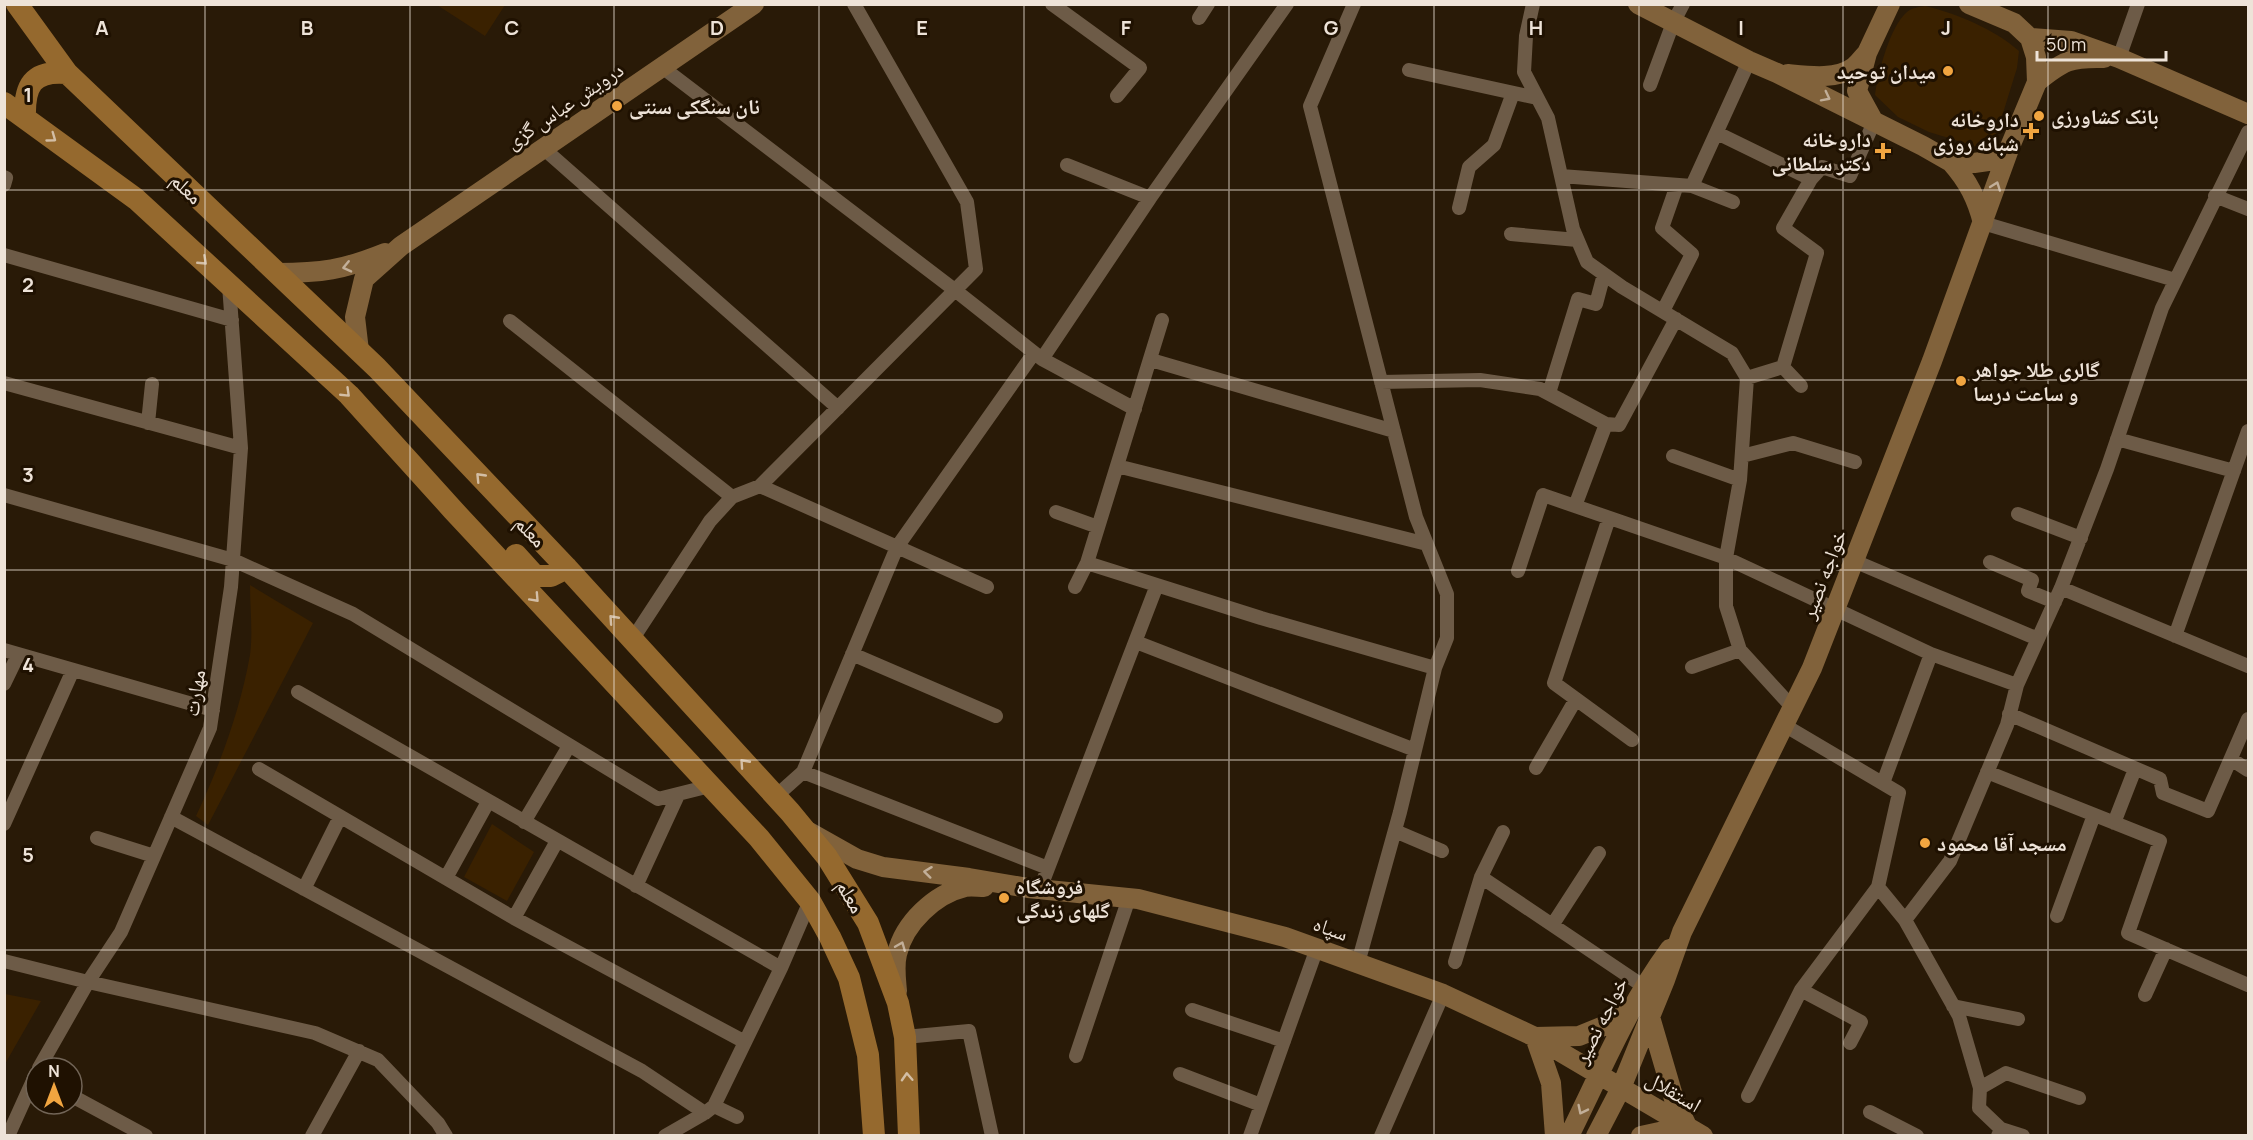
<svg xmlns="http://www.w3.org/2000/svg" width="2253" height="1140" viewBox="0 0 2253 1140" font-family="Manrope,'Noto Naskh Arabic',sans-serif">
<rect width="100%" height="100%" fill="#291a07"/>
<path fill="#3a2100" d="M437,5H505L485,36Z
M1925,6C1958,14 1994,29 2019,51L2017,68L1994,142L1978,147L1929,132L1898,117L1875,95C1878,73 1890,26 1907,12C1911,8 1919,7 1925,6Z
M250,585L313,623L208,825L196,816C220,765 240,711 250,655C253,633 250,608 250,585Z
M492,824L534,852L507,901L464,877Z
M5,994L41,1001L5,1064L4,994Z"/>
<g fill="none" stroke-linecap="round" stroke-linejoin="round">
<path stroke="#6d5b47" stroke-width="14" d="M1052,4L1140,68L1117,96
M1354,4L1310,106L1416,517L1447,594V638L1435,668
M1533,4L1526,36L1524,72L1548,118L1573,229L1587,262L1622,287L1732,353L1747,378L1740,480L1726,558V606L1740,650L1793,708
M1199,18L1208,4
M2119,58L2138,4
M662,67L956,291L1042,359L1135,409
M1409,70L1537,98
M1650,85L1673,23L1683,4
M1717,133L1811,179
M543,148L838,408
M1067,165L1150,198
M1561,176L1692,186L1749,61
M4,177L6,178L4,185
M1692,186L1733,202
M2215,196L2248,209
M1459,208L1469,167L1494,145L1513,93
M1983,223L2175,280
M1511,234L1577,240
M4,255L232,320
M1663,311L1692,254L1662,228L1677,185
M510,321L732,497
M1042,359L1150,198L1287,4
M1151,360L1394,431
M1783,367L1801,386
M1747,378L1783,367L1817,253L1783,228L1811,179L1822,167L1850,176L1874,122
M1381,382L1480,380L1540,389L1606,424
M4,383L241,448
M1549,393L1578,299L1596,304L1604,274
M148,423L152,384
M2117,439L2234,471
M1673,456L1740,480
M1742,456L1793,443L1855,462
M1117,466L1427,544
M760,486L987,587
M4,495L233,560L353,614L658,799L710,786
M1575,506L1606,424L1619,425L1676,319
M1056,512L1098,527
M2018,514L2081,538
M1609,518L1554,683L1632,740
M1854,561L2038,639
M1990,562L2032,580L2028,591L2055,602
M1087,563L1261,618L1435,668L1400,812L1358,963
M1518,571L1543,495L1726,558L1931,654L2017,685
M1075,587L1087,563L1162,320
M2061,588L2248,666
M2175,636L2248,431
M632,640L710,521L732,497L760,486L976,269L967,202L854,4
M1136,642L1415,750
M4,650L213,710
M852,654L996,716
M1692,667L1740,650
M4,684L18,655
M298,692L781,968
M2009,714L2160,779L2163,793L2208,811L2248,719
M2231,759L2248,770
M1536,768L1576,699
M259,769L514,918L745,1042
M803,772L1048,868
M1987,772L2160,841L2128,933L2248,985
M1883,783L1931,654
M775,797L803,772L897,547L1034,353
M171,817L642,1071L705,1113
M524,822L569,746
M2114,823L2135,769
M4,824L73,670
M1395,831L1442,851
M97,838L154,856
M1481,877L1643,986
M446,878L488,802
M636,886L678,795
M1878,887L1905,920L1959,1016L1980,1088L1979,1108L2001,1129
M304,889L340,817
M1040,889L1157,585
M2057,916L2094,815
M514,918L557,841
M1905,920L1950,861L2007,725L2017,685L2061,588L2107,469L2162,308L2248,132
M1553,924L1599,853
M4,961L88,982L315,1033L378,1060L438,1123L446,1136
M1455,962L1481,877L1503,832
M1801,990L1861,1022L1850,1043
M2145,995L2166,949
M1953,1006L2018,1019
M1192,1010L1284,1041
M905,1037L969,1031L992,1136
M1076,1056L1129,898
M39,1068L88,982L121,932L210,728L231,587L241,448L229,285
M1180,1074L1261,1105
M1980,1088L2006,1073L2079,1098
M72,1096L146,1136
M1748,1096L1801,990L1878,887L1899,793L1784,725
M714,1106L737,1117
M1870,1112L1917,1136
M8,1136L36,1074
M312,1136L359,1051
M665,1136L705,1113L714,1106L781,968L810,901
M1250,1136L1317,948
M1381,1136L1443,994
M1998,1136L2001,1129L2023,1136"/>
<path stroke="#81623b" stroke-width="20" d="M1638,4L1749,61L1777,73L1923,146L1951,162L1974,163L1995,160L2009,149
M2030,38L2071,41L2119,58L2248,114
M1788,74C1808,76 1837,80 1854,67C1859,63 1863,57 1867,53
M2037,82C2063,61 2070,57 2104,58
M1874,122L1857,91L1867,53L1890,4
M1951,162C1968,181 1977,199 1983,223
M277,273C321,273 343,270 385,253
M359,351L355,317L364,279L401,246L754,4
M809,832L857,859L883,867L969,878L1028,888L1138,899L1285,937L1443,994L1535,1037L1703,1136
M897,991C896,979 894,966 897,954C904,923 935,894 965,887C971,886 978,887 984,887
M1555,1136L1551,1083L1535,1037L1579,1036L1606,1025L1629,1011
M1569,1136C1602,1070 1626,1009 1670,949
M1596,1136L1621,1088L1665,980L1682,932L1812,668L1932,361L2009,149L2037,82L2036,57L2030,38L2014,23L1969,4
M1641,1136L1687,1126L1674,1099L1650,1017"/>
<path stroke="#95692e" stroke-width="22" d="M17,4L67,73L377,368L567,568L790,812L827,857L868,923L898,1003L905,1037L909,1136
M4,103L136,199L349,395L453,510L759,838L810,901L830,937L849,978L868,1055L874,1136
M25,118C24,86 32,70 67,73
M516,555L535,576H551L567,568"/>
</g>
<defs><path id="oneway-chevron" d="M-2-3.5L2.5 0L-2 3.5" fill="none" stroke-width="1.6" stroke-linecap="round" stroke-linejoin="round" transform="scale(1.5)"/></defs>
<g stroke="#c2af99">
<use href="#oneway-chevron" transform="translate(1826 97) rotate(27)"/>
<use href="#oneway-chevron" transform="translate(1996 186) rotate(-70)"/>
<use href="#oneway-chevron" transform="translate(347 267) rotate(167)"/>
<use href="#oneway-chevron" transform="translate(928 872) rotate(-173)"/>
<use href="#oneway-chevron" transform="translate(901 946) rotate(-68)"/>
<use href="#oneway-chevron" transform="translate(1582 1110) rotate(116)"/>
</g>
<g stroke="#d3bea5">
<use href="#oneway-chevron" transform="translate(52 138) rotate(36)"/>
<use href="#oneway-chevron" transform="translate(203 261) rotate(43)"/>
<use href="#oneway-chevron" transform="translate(346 393) rotate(44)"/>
<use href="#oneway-chevron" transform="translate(480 477) rotate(-134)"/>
<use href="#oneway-chevron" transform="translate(535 598) rotate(47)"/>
<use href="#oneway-chevron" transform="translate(613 619) rotate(-132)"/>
<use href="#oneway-chevron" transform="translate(744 763) rotate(-132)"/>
<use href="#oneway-chevron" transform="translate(907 1077) rotate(-93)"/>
</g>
<path fill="none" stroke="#eee3d8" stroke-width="1.5" stroke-opacity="0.55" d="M205,4V1136M410,4V1136M614,4V1136M819,4V1136M1024,4V1136M1229,4V1136M1434,4V1136M1639,4V1136M1843,4V1136M2048,4V1136M4,190H2248M4,380H2248M4,570H2248M4,760H2248M4,950H2248"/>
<g fill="#f1a540" stroke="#1f1101" stroke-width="2">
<circle cx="1948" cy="71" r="6"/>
<circle cx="617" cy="106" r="6"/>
<circle cx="2039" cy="116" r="6"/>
<path d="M2028 122h6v6h6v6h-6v6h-6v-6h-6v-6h6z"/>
<path d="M1880 142h6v6h6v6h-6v6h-6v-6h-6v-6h6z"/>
<circle cx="1961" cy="381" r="6"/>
<circle cx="1925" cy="843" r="6"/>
<circle cx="1004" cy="898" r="6"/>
</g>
<g text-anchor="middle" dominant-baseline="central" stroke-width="6" stroke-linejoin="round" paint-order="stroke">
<g font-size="21" font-weight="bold" fill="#eee3d8" stroke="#1f1101" text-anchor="start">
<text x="1936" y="71" text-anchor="end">میدان توحید</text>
<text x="629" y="106">نان سنگکی سنتی</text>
<text x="2051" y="116">بانک کشاورزی</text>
<text x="2019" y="119" text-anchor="end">داروخانه<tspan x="2019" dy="24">شبانه روزی</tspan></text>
<text x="1871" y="139" text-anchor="end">داروخانه<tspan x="1871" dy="24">دکتر سلطانی</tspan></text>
<text x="1973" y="369">گالری طلا جواهر<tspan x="1973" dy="24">و ساعت درسا</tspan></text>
<text x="1937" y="843">مسجد آقا محمود</text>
<text x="1016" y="886">فروشگاه<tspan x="1016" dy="24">گلهای زندگی</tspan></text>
</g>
<g font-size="21" fill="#eee3d8" stroke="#1f1101">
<text transform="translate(564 105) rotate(-34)">درویش عباس گزی</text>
<text transform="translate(187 188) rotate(44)">معلم</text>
<text transform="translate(531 531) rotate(46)">معلم</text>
<text transform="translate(1823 574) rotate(-69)">خواجه نصیر</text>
<text transform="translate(194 693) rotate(-81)">مهارت</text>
<text transform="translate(851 896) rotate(59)">معلم</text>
<text transform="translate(1331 928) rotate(20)">سپاه</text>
<text transform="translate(1600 1020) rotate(-63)">خواجه نصیر</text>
<text transform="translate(1674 1091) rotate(30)">استقلال</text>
</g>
</g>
<g font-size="20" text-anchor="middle" font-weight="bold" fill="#eee3d8" stroke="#1f1101" stroke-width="6" stroke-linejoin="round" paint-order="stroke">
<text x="102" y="35">A</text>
<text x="307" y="35">B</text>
<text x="512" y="35">C</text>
<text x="717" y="35">D</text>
<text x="922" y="35">E</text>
<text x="1126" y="35">F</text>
<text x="1331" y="35">G</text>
<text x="1536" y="35">H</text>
<text x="1741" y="35">I</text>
<text x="1946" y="35">J</text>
<text x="28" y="102">1</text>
<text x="28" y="292">2</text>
<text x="28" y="482">3</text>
<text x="28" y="672">4</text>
<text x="28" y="862">5</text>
</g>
<rect width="2253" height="1140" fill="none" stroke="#eee3d8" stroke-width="12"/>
<g transform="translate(54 1086)"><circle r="28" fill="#1f1101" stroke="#726557" stroke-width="1.5"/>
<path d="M0-4.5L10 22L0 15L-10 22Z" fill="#f1a540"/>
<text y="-9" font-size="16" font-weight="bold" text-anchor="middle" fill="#eee3d8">N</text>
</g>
<path d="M2037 51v9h129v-9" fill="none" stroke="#eee3d8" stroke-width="3"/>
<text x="2046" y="51" font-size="18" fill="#eee3d8" stroke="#1f1101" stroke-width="4.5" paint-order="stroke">50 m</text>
</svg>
